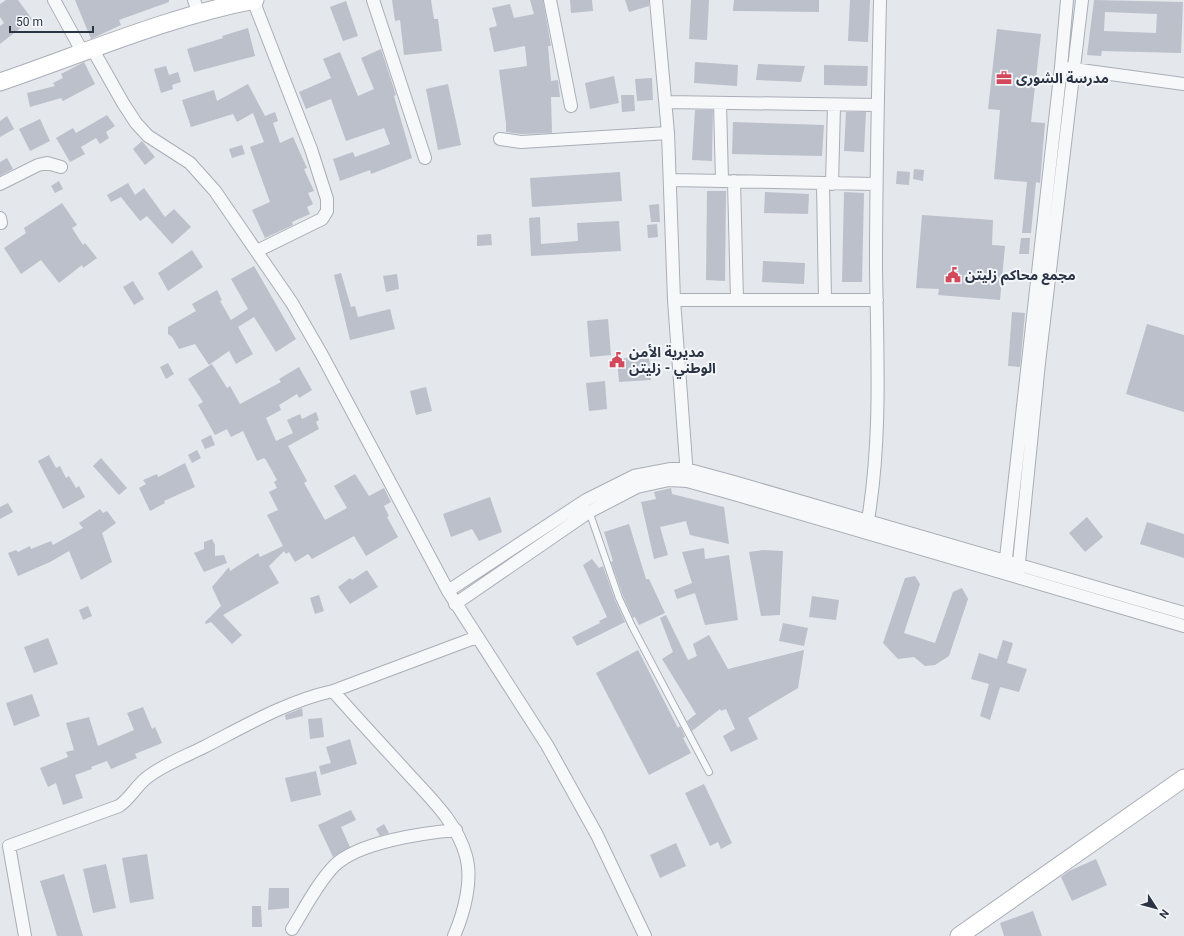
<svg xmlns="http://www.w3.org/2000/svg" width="1184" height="936" viewBox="0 0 1184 936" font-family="Roboto,'Noto Sans Arabic',sans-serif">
<rect width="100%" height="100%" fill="#e4e7ec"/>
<path fill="#bbc0ca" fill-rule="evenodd" d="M6,0H18L32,19L0,44V26L4,23L0,17V4Z
M75,0H169V2L119,20L121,25L91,39Z
M392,0H431L434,19H438L442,51L404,55L400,20L395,21Z
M530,0H543L551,46H548L551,81L558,80L560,97H551L552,133L521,134L506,132V123L499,70L527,66L525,46L494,52L489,28L497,26L492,8L510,4L514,18L534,14Z
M570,0H592L593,11L571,13Z
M625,0H649V6L629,12Z
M691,0H709L707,40L689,39Z
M734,0H819V12L733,11Z
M850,0H870L868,42L848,41Z
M1094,0L1183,2L1181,53L1102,51L1101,56L1087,55ZM1105,12L1157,14L1156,33L1104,31Z
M346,1L358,36L343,41L330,7Z
M248,28L255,56L194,72L187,49L223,38L222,36Z
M997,29L1041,34L1031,122L1045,123L1040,183L1036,182L1031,233H1022L1027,182L994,179L1000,110L988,109Z
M381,49L396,95L394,96L412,158L371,174L370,170L340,181L333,159L353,152L355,157L390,144L384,128L346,141L331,99L306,109L299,92L331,78L323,59L340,52L358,96L374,89L361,58Z
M84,62L95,84L63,101L61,98L30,107L27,93L55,86L53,83L63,78L61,74Z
M695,62L738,65L737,86L694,83Z
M758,64L805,66L801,82L756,80Z
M824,65L868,66L867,86L824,85Z
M166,66L169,75L178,72L181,82L172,85L173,89L161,93L154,69Z
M614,76L619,103L590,109L585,83Z
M652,78L653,100L637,101L635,79Z
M248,84L265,116L275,112L278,121L273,123L280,143L293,137L307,168L304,169L314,191L308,193L313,204L307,207L310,214L292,222L293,225L265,238L252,210L270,202L250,147L264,142L253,113L237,122L233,114L191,127L182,100L214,90L217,101Z
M448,84L461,145L438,150L426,89Z
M621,95H634L635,111L622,112Z
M695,110H713L712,161L692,160Z
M846,112H866L864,152L844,151Z
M107,115L115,126L106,132L109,138L100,144L96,138L81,147L85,154L70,162L56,138L73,128L76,133Z
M7,116L14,129L0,137V121Z
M40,119L50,141L30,151L19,129Z
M733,122L824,125L822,156L732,154Z
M142,141L155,157L145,165L133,149Z
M242,145L245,154L232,158L229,149Z
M7,158L13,169L0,176V162Z
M914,169L924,170L923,181L913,179Z
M897,171L910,172L909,185L896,184Z
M620,172L622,201L532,207L530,178Z
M59,181L63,189L55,193L51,186Z
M128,183L135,195L144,188L165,217L174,209L191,227L172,244L147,216L140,221L121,197L111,202L107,195Z
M707,191H726L725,281L706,280Z
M765,192L809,194L808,214L764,213Z
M844,192L864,193L862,282H842Z
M62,203L77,225L72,228L83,245L85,243L97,258L83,268L82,265L59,283L41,260L21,274L4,248L26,233L24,228Z
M659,204L660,222H651L649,205Z
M922,215L993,220L992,245L1005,246L1000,300L938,295L939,289L916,288Z
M540,217L541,244L578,241L577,223L619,221L621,251L531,256L529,218Z
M657,224L658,237L648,238L647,225Z
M491,234L492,245L477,246V235Z
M1021,238H1030L1029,254H1019Z
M192,250L203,267L168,291L158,273Z
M763,261L805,263L804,284L762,282Z
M254,266L296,339L276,352L254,317L238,327L253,354L236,364L229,351L209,365L195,344L179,349L172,337L168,334V327L196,311L192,304L217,290L222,300L220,301L231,320L248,309L231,279Z
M341,273L351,307L355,306L358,317L390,309L395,329L350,340L334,275Z
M397,274L399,289L386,292L383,276Z
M133,281L144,299L134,305L123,287Z
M1012,312L1025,313L1020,367L1008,366Z
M608,319L611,355L590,357L587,321Z
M1147,324L1184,335V412L1126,394Z
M649,356L651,380L619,382L617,359Z
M168,363L174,374L166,379L160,367Z
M212,364L227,388L230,386L240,404L281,382L279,379L299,367L312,390L299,398L297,394L279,405L281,410L266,418L276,441L293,433L287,420L300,414L302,419L316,412L319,420L316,422L319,429L288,446L307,481L304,483L325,520L347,508L334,486L355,474L369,496L384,488L391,502L384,506L389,516L387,517L398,537L366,556L354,536L312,559L308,554L295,562L289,552L286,554L284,551L269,566L279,583L223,615L242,635L232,644L211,622L206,624L205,622L221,606L212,587L229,567L230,571L258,553L260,557L283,546L267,515L278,510L269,492L277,488L274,482L277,480L266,460L264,458L257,461L243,431L231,437L227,429L215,435L198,405L203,402L188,379Z
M605,381L607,409L589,411L586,383Z
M426,387L432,411L416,415L410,391Z
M211,435L215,445L205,449L201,440Z
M197,450L201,458L192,463L188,455Z
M49,455L56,468L60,466L66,478L69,476L76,488L79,486L85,497L63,509L38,461Z
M101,458L127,488L119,495L93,466Z
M185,463L195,487L164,501L165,503L150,511L139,488L146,484L143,480L157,474L158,477Z
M671,488L672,494L724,507L729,544L690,535L686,521L660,527L668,555L654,559L641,502L656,499L654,492Z
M490,497L502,532L479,541L472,529L451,537L443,514Z
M8,503L13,512L0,519V507Z
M100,509L103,513L107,511L116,523L102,533L112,562L81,580L69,551L50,562L18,576L8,553L16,550L18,552L30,546L31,549L51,541L53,545L83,528L79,523Z
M1087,517L1103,537L1085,552L1069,533Z
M1147,522L1184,534V558L1140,544Z
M629,524L646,579H649L665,613L639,625L635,617L633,618L623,596L611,562L613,561L604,532Z
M212,539L215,545V556L224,555L227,563L204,572L194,553L204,549V542Z
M704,548L705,559L729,555L738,620L705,625L695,593L677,599L674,590L692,583L682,552Z
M763,550L783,551L780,615L761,616L749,552Z
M592,559L599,568L603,566L615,600L625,622L577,646L572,637L600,623L599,621L607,617L583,565Z
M367,570L378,587L350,604L338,587L350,578L352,580Z
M915,576L920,584L904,633L935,643L953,592L962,588L968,599L949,656L935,665L925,666L914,657L898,659L883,643L905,578Z
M319,595L324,611L315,614L310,598Z
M812,596L839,600L836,620L809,617Z
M88,606L92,616L83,620L79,610Z
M666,615L688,660L697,656L693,644L709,635L728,669L804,650L798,688L748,718L758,739L731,752L723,736L735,729L726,709L721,711L720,709L692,731L687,721L696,714L662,659L673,652L660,618Z
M783,623L808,628L804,646L779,641Z
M48,638L58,664L34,673L24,647Z
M1003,640L1013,643L1007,663L1027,669L1019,692L1000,687L990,720L980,716L989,684L971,679L979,653L997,659Z
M638,650L678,728L680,726L685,737L683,738L691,753L649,775L596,673Z
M32,694L40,716L14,726L6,703Z
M143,707L152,729L155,727L162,743L135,754L137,758L111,769L107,761L91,767L92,769L75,775L83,798L63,805L56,783L48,787L40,768L68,757L66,752L74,750L66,723L89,717L98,746L134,730L127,713Z
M302,708L303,716L286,720L285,715Z
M322,718L324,737L310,739L308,719Z
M350,739L357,764L321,775L319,766L331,763L326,747Z
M316,771L321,795L291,802L285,778Z
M704,784L732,843L721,849L718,842L710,846L685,793Z
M351,810L356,820L341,827L350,847L333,857L318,825Z
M384,824L389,833L380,836L376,829Z
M676,843L686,866L660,878L650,855Z
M147,854L154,899L130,903L122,858Z
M1096,859L1107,885L1072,901L1061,877L1069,871Z
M106,864L116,908L93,913L83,869Z
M64,874L83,936H57L40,881Z
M269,888H289V908L268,910Z
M252,906H261L262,927H252Z
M1033,911L1042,936H1004L1000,923Z"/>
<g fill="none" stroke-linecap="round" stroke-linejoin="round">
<defs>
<path id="lane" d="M589,511L619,598L632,626L709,772"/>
<path id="street" d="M54,0L83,53
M194,0L199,14
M253,0L311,149L327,199V211L322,219L257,251
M373,0L425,158
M550,0L571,106
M656,0L668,133L674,300L687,476
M93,50L123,103L136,123L148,136L190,163L215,191L292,303L322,355L448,591L547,745L597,835L645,936
M1066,68L1184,84
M666,102L877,105
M720,103L722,181
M500,139L521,142L668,133
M671,180L876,184
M734,181L737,300
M823,183L825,300
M0,184L38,165L47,163L61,167
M832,184L834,105
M0,218L1,223
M674,300H877
M868,520C882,436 877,351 876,266C876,178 878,89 880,0
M1005,567L1061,67L1067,0
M1018,572L1039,363L1082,0
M448,591L586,500L634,476L671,469H686L734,482L1184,613
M455,604L589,512L637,487L669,480L687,481L727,492L1184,626
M333,691C356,717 379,742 403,768C426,794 457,821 466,856C473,880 464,913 454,936
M292,929C305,908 317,884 334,866C358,842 423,833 456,830
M25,936L9,846L119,806C131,798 137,784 149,776C165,764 186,756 204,747C245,726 287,701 333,691L477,637"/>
<path id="secondary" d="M0,82C82,54 170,16 255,0
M959,936L1184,778"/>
</defs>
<use href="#lane" stroke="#a9aeb7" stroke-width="8"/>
<use href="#street" stroke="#a9aeb7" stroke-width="14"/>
<use href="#secondary" stroke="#a9aeb7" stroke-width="19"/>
<use href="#lane" stroke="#f7f8fa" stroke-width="6"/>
<use href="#street" stroke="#f7f8fa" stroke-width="12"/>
<use href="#secondary" stroke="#fff" stroke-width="17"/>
</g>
<defs>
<symbol id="office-bare" viewBox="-9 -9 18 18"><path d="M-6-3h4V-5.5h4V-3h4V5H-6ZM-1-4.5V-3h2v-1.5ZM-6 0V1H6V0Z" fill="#d1495b" stroke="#f4f6f9" stroke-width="2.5" paint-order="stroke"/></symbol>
<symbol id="civic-bare" viewBox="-9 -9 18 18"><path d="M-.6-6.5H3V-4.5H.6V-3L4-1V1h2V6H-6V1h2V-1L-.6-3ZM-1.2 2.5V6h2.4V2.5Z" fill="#d1495b" stroke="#f4f6f9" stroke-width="2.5" paint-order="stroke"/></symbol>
</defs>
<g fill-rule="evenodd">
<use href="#office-bare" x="993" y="67" width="22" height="22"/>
<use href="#civic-bare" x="942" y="264" width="22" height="22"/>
<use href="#civic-bare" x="606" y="349" width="22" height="22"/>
</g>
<g text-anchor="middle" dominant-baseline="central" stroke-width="4" stroke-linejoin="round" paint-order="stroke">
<g font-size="14" font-weight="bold" fill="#2b3445" stroke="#f4f6f9" text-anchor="start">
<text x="1016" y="78">مدرسة الشورى</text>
<text x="965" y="275">مجمع محاكم زليتن</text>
<text x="629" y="352">مديرية الأمن<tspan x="629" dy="16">الوطني - زليتن</tspan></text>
</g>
</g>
<g transform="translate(1156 908) rotate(126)" stroke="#f4f6f9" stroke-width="3" paint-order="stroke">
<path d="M0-3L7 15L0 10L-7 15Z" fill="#2b3445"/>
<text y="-6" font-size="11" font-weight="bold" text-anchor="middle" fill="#2b3445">N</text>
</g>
<path d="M10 26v6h83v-6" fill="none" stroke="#2b3445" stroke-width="2"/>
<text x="16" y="26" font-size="12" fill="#2b3445" stroke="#f4f6f9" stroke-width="3" paint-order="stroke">50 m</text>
</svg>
